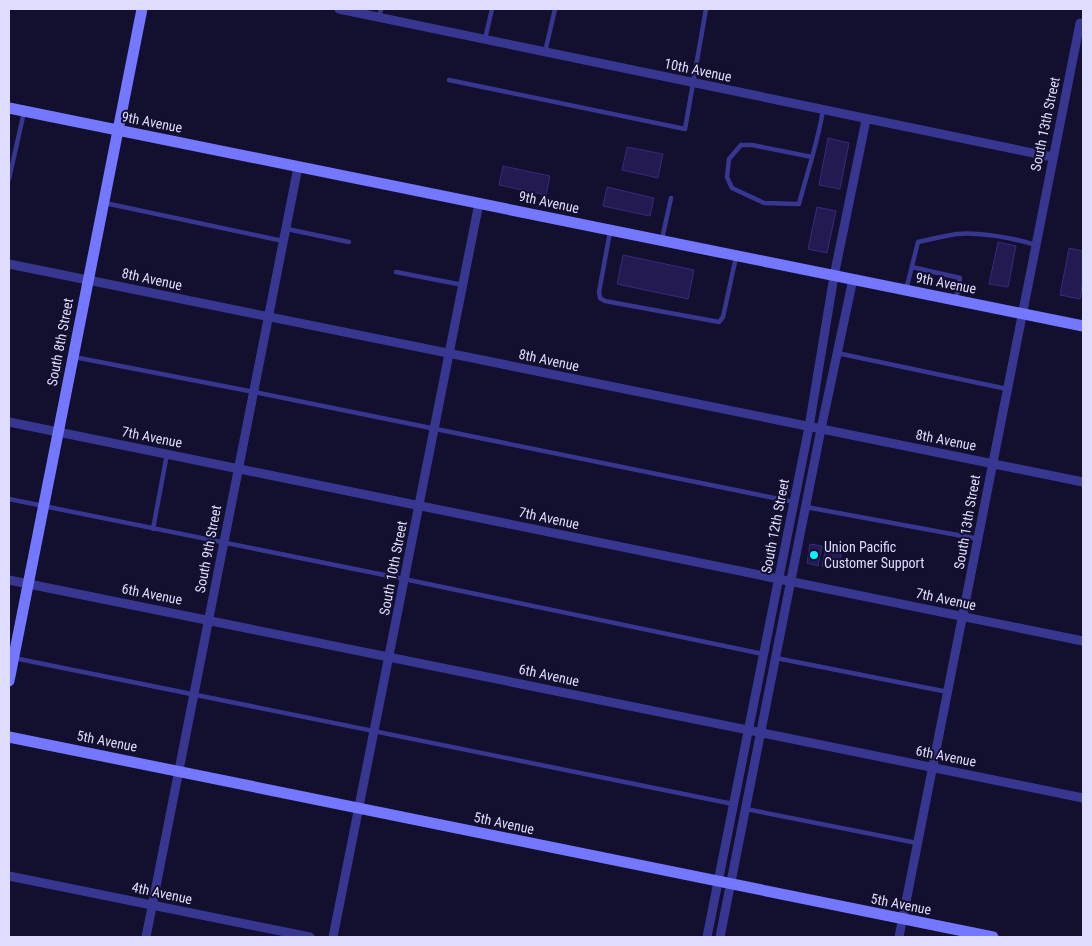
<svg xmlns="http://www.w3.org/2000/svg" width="1092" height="946" viewBox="0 0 1092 946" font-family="'Roboto Condensed',sans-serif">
<rect width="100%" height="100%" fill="#130f2f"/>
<path fill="#231a51" stroke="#372a7f" d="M828,138L849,143L840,189L819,185Z
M627,147L663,154L658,178L622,170Z
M503,166L550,176L546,195L499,185Z
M607,187L654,198L650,216L603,206Z
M817,207L836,211L827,253L808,249Z
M998,242L1016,246L1008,287L989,284Z
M1069,248L1083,251V281L1080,299L1060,295Z
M623,255L694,270L688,299L617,284Z
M810,544L822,546L818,566L807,563Z
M826,547L842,550L838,570L822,566Z"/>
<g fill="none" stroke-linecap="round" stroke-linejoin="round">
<path stroke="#373791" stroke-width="4.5" d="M379,17L381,9
M485,39L492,9
M545,52L555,9
M449,80L685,129L706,9
M812,157L752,145H741L729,159L727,177L732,188L764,203L799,204C807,173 818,142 823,110
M9,179L24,112
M105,203L283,241
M287,229L349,242
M610,232L599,292L600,298L605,301L719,322L723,317L736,257
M662,239L671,198
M912,267L960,278L956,300
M396,272L463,285
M906,290L918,242C931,239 944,236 957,234C979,232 1015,238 1035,245
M837,353L1007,389
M74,357L254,392L794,502
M9,499L404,579L763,654
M806,507L979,539
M153,529L167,454
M14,658L733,804
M776,658L948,692
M746,809L917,843"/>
<path stroke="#373791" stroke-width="9" d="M339,9L1052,157
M9,264L1083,482
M9,422L1083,641
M9,580L1083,798
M9,876L310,937
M146,937L298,167
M333,937L479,203
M707,937L809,427L834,276L866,120
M720,937L821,429L853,279
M899,937L1080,23"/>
<path stroke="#7477ff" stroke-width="11" d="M9,108L1083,326
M9,681L142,9
M9,737L993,937"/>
</g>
<circle fill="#09f1ff" stroke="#130f2f" stroke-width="2" cx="814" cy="555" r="5"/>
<g text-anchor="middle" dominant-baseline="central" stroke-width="4" stroke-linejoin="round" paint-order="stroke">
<g font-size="14" fill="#dfddff" stroke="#130f2f">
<text transform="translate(698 70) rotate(12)">10th Avenue</text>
<text transform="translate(152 122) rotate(11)">9th Avenue</text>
<text transform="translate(1045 124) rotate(-78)">South 13th Street</text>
<text transform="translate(549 202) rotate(12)">9th Avenue</text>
<text transform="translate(152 279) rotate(12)">8th Avenue</text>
<text transform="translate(946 283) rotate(11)">9th Avenue</text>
<text transform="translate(60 342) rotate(-79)">South 8th Street</text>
<text transform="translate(549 360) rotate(12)">8th Avenue</text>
<text transform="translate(152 437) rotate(11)">7th Avenue</text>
<text transform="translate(946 440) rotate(11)">8th Avenue</text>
<text transform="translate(549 518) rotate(12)">7th Avenue</text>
<text transform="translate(967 522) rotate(-80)">South 13th Street</text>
<text transform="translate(775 526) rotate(-79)">South 12th Street</text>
<text transform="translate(208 549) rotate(-79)">South 9th Street</text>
<text transform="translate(393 568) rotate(-79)">South 10th Street</text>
<text transform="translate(152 594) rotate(11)">6th Avenue</text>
<text transform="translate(946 599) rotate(12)">7th Avenue</text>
<text transform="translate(549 675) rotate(12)">6th Avenue</text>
<text transform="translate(107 741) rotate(11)">5th Avenue</text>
<text transform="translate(946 756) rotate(11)">6th Avenue</text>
<text transform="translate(504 823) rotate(12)">5th Avenue</text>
<text transform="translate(162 893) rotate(12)">4th Avenue</text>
<text transform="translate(901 904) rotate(11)">5th Avenue</text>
</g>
<g font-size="14" fill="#dfddff" stroke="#130f2f" text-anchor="start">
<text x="824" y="547">Union Pacific<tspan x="824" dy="16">Customer Support</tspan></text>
</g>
</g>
<rect width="1092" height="946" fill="none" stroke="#dfddff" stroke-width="20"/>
</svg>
